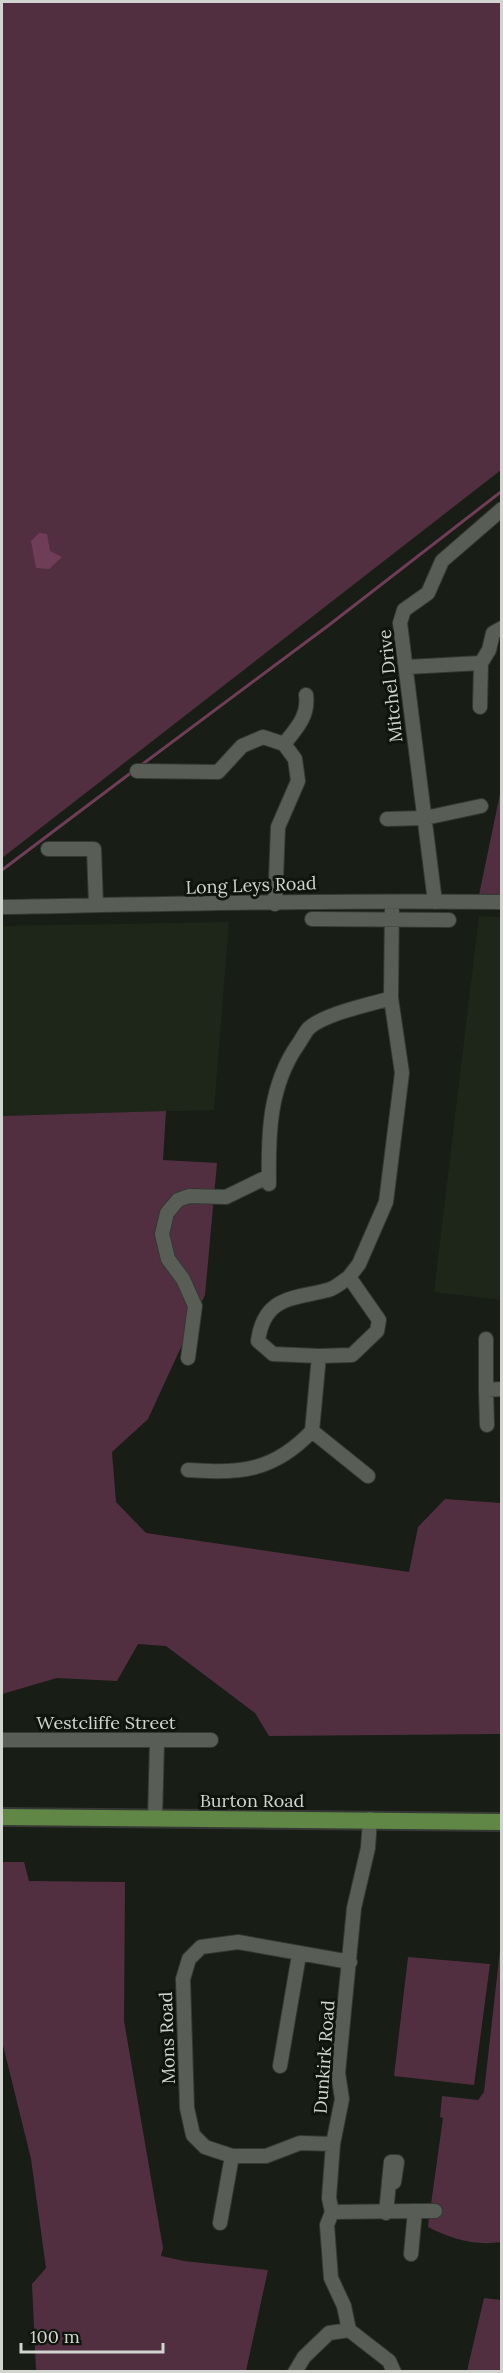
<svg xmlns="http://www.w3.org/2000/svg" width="503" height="2373" viewBox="0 0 503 2373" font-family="Lora,serif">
<rect width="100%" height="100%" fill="#181d15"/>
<path fill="#1e2619" d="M479,916L501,917V1300L434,1292Z
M229,922L214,1110L2,1116V926Z"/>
<path fill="#512f41" d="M2,2H502L501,470L2,858Z
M501,789V896L479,895Z
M166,1111L163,1160L217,1163L205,1295L148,1419L112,1452L116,1502L146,1533L409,1572L418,1527L445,1499L501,1503V1734L269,1736L255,1713L166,1646L138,1644L117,1681L57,1678L2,1694V1116Z
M2,1862H24L29,1881L125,1882L124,2021L163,2248L161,2256L184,2261L268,2270L246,2371H36L32,2284L46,2268L31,2159L2,2041Z
M501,1941V2242C475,2246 451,2239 428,2227L429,2217L436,2205L431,2204L443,2118L440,2117L442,2096L478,2100L484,2092Z
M408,1957L490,1964L474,2085L394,2076Z
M484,2298L501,2300V2371H467Z"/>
<path fill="#703d58" d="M39,533L47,534L50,551L62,557L49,569L36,568L31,541Z"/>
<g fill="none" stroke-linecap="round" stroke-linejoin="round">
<path stroke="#703d58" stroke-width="3" d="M140,766L329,625L502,491
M2,870L132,772"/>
<defs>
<path id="minor" d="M481,663L489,650L493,633L502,628
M407,667L481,663L480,707
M284,744C296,729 309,716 306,695
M137,771L218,772L242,746L263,737L284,744L295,759L298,781L278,827L275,904
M387,819L425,818L481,806
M48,849H94L96,905
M435,902L400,623L404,610L428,593L442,561L502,509
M2,907C168,904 335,900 502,902
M312,919L449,920
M269,1184C268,1134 269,1085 299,1043C302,1039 305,1032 309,1028C326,1013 369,1005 391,998
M486,1339V1390
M319,1356L273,1354L258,1341C264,1296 293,1299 328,1290C336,1288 343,1281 349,1277
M188,1358L195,1306L183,1279L168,1259L162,1234L167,1213L178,1200L189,1196L226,1197L269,1176
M487,1425L486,1390L502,1389
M188,1470C241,1474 274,1471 312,1431
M368,1476L312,1431L319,1356L352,1355L377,1331L379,1320L349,1277L359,1264L386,1202L402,1073L391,998L392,902
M2,1740H211
M155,1819L157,1741
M280,2066L299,1955
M333,2144L300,2143L266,2156H232L205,2147L193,2135L187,2108L183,1979L189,1959L201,1947L238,1942L350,1962
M415,2211H435
M332,2212L415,2211L411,2254
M386,2213L391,2162H397L394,2182L389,2181
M220,2223L232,2156
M349,2330L344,2306L331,2278L327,2225L332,2212L329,2198L333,2144L342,2099L338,2073L354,1908L368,1848L370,1819
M295,2372L304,2357L329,2333L349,2330L389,2361L394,2372"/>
<path id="major" d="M2,1817L502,1822"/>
</defs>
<use href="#minor" stroke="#353834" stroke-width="16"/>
<use href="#major" stroke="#353834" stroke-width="20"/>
<use href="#minor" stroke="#585e55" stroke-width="14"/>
<use href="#major" stroke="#608745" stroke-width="16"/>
</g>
<g text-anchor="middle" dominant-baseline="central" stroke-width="6" stroke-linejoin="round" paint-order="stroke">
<g font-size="18" fill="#d1d4cf" stroke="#0f140d">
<text transform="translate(390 686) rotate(-96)">Mitchel Drive</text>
<text transform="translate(251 885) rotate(-2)">Long Leys Road</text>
<text x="106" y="1722">Westcliffe Street</text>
<text x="252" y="1800">Burton Road</text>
<text transform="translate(167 2038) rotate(-92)">Mons Road</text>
<text transform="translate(324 2057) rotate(-86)">Dunkirk Road</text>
</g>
</g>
<rect width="503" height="2373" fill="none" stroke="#d1d4cf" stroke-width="6"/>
<path d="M21 2343v9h142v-9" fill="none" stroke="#d1d4cf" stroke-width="3"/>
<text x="30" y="2343" font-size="18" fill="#d1d4cf" stroke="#0f140d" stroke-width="4.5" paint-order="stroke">100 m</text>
</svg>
